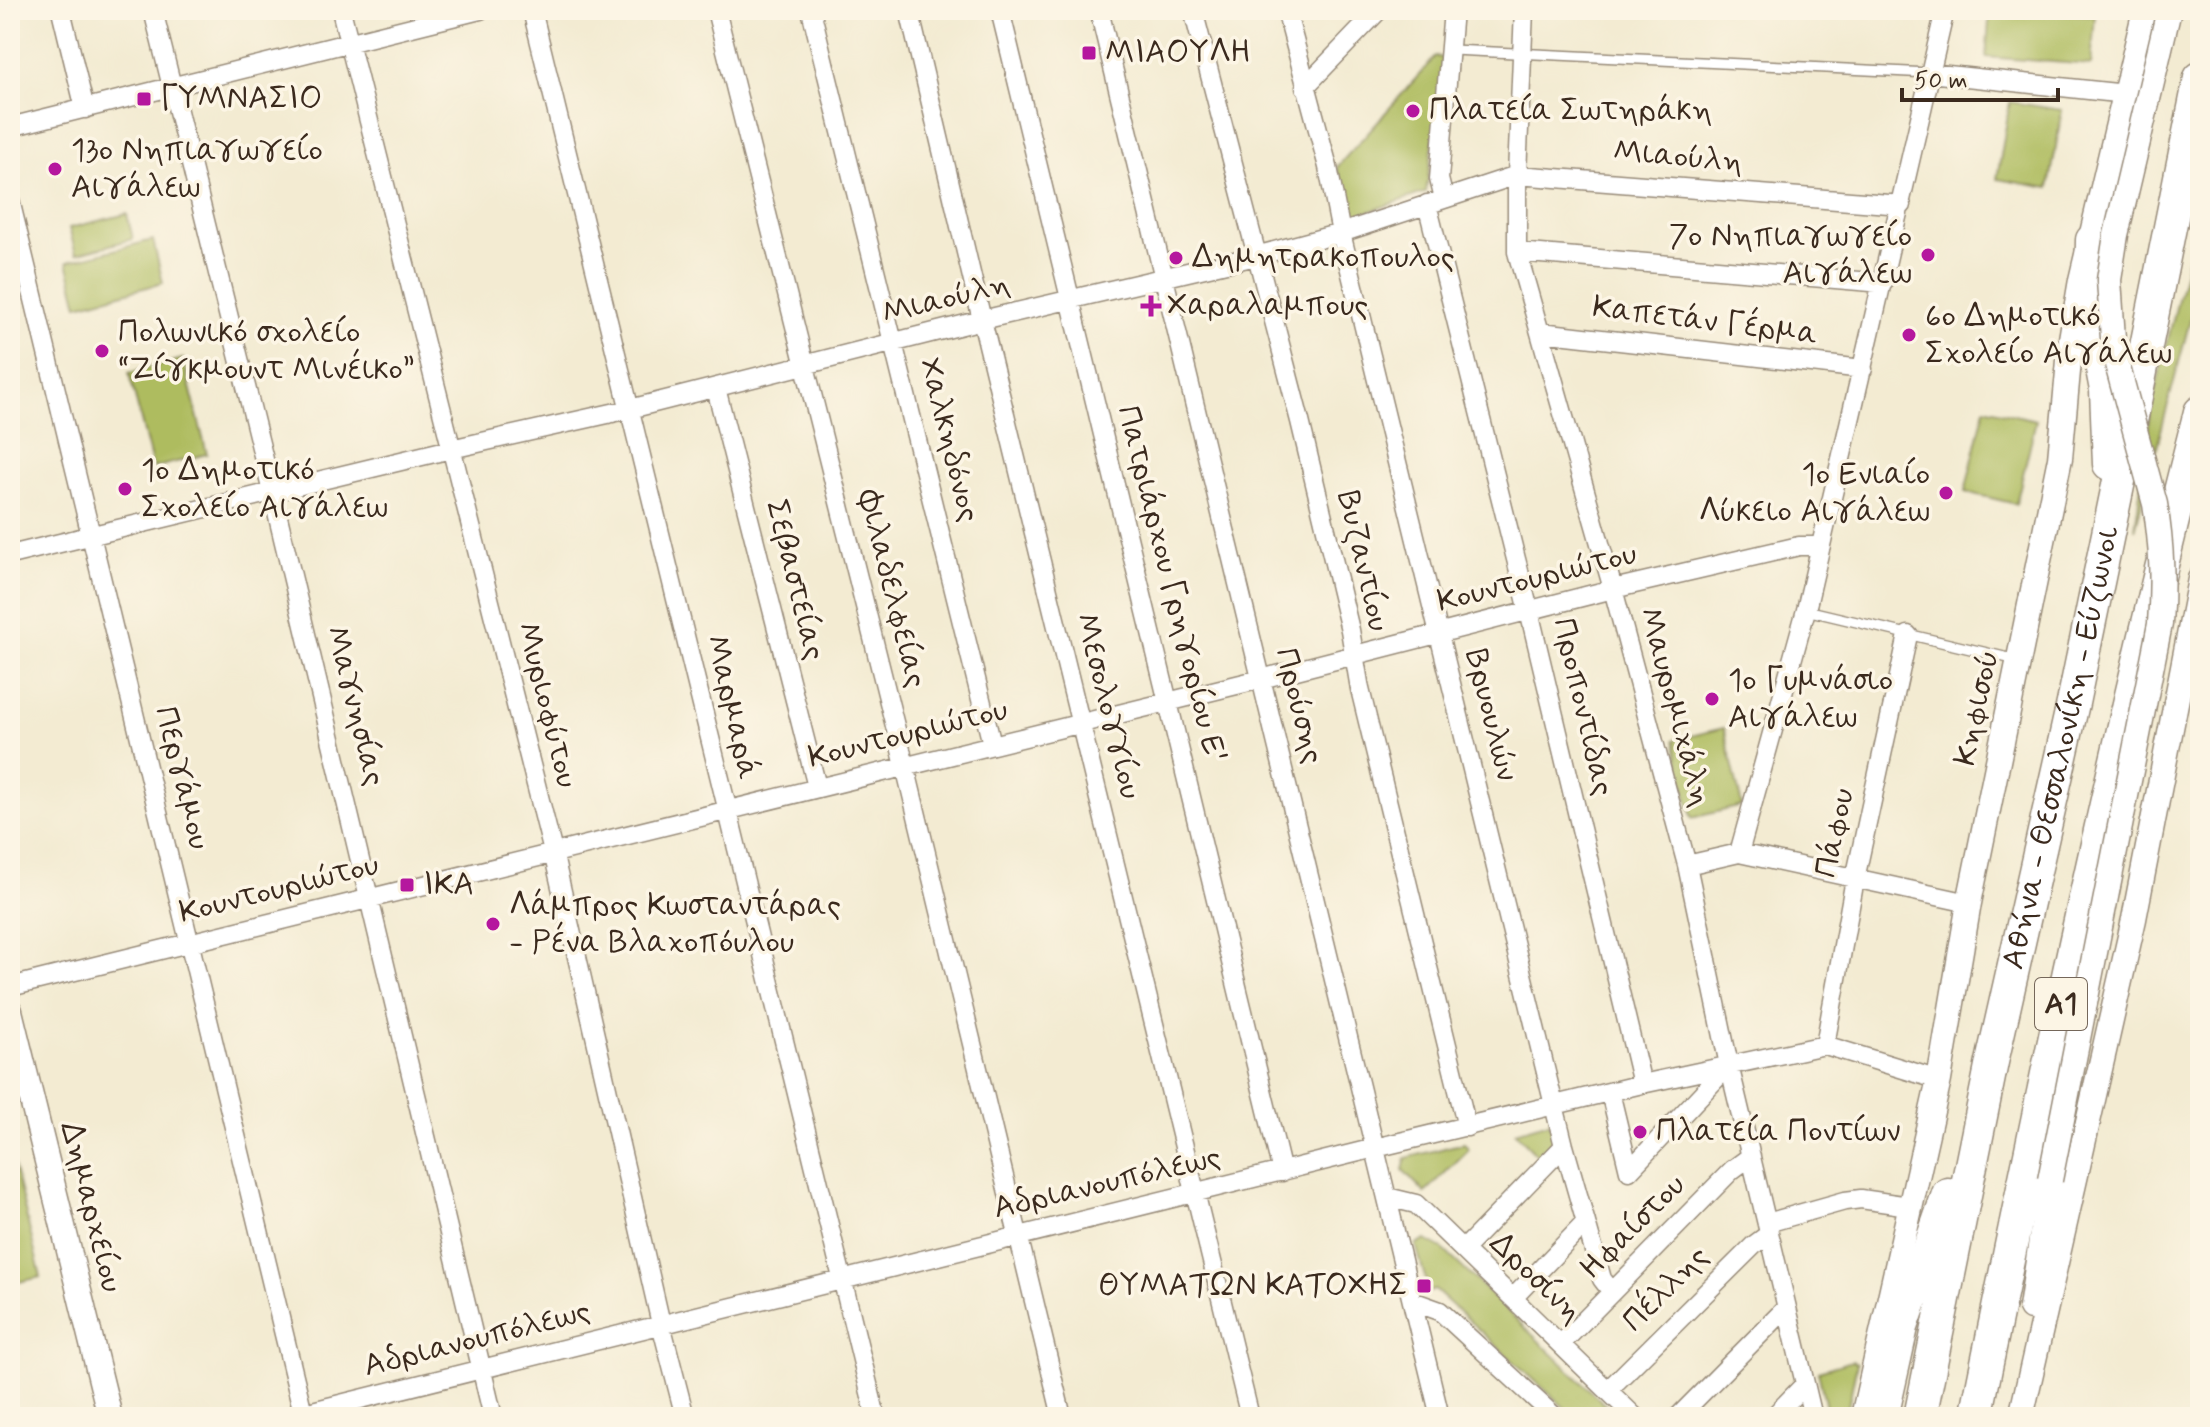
<svg xmlns="http://www.w3.org/2000/svg" width="2210" height="1427" viewBox="0 0 2210 1427" font-family="Mynerve,sans-serif">
<rect width="100%" height="100%" fill="#fcf5e5"/>
<filter id="ink" filterUnits="userSpaceOnUse"><feTurbulence type="fractalNoise" baseFrequency=".0125" numOctaves="2"/><feDisplacementMap in="SourceGraphic" scale="16" xChannelSelector="R" yChannelSelector="G"/><feConvolveMatrix kernelMatrix="1 2 1 2 8 2 1 2 1" color-interpolation-filters="sRGB"/></filter>
<filter id="wash" filterUnits="userSpaceOnUse"><feTurbulence type="fractalNoise" baseFrequency=".006" numOctaves="4" result="noise"/><feDisplacementMap in="SourceGraphic" scale="32" xChannelSelector="R" yChannelSelector="G"/><feGaussianBlur stdDeviation="1.8" result="paint"/><feColorMatrix in="noise" values="0 0 0 0 0 0 0 0 0 0 0 0 0 0 0 0 0 1.4 0 .05"/><feComposite in="paint" operator="in"/></filter>
<g filter="url(#wash)">
<rect width="100%" height="100%" fill="#f3ebd2"/>
<path fill="#aebc5e" stroke="#74733e" stroke-width="2" d="M1990,10L2095,15L2091,65L1986,57Z
M1435,57L1445,58L1426,192L1356,216L1347,206L1337,167Z
M2010,102L2062,110L2049,188L1997,179Z
M2200,212V282L2135,530L2151,407Z
M127,214L133,239L76,254L69,228Z
M153,240L163,283L78,305L67,262Z
M183,359L207,454L153,468L129,373Z
M1985,408L2036,420L2016,504L1965,492Z
M1724,728L1742,806L1692,818L1674,740Z
M1549,1122L1556,1144L1541,1159L1515,1132Z
M1464,1143L1469,1149L1425,1193L1403,1170L1406,1158Z
M10,1149L41,1277L10,1284Z
M1426,1240L1444,1250L1618,1417H1575L1435,1290L1429,1292L1416,1245Z
M1852,1361L1857,1363L1846,1417H1828L1818,1371Z"/>
</g>
<g filter="url(#ink)">
<g fill="none" stroke-linecap="round" stroke-linejoin="round">
<defs>
<path id="lane" d="M1452,50L1929,73
M1806,610L2017,660"/>
<path id="street" d="M61,10L85,109
M153,10L272,492L493,1417
M341,10L553,852L661,1324L685,1417
M532,10L876,1417
M716,10L905,766L1062,1417
M811,10L992,744
M909,10L982,320L1250,1417
M1000,10L1282,1172
M1099,10L1440,1417
M1193,10L1300,421L1350,630L1360,689L1467,1127
M1286,10L1328,167L1341,233L1564,1146L1602,1279L1612,1292
M1524,10L1517,175V252L1613,589L1687,865L1729,1065L1813,1417
M1929,73L2126,94
M1305,87L1379,10
M10,127L480,10
M1444,199L1439,179L1453,10
M10,200L304,1417
M1427,204L1529,611L1642,1084
M1517,252L1883,283
M1541,332L1863,369
M716,388L817,787
M10,555L451,449L630,409L982,320L1256,256L1341,233L1517,175L1902,205
M1739,853L1806,610L1945,10
M1687,865L1739,853L1969,903
M10,987L1261,679L1613,589L1799,546H1821
M1825,1045L1855,879L1908,635
M1610,1092L1629,1171L1729,1065
M1387,1197L1416,1204L1635,1417
M1767,1223L1845,1201L1861,1199L1909,1206
M1464,1249L1564,1146
M1513,1298L1586,1222
M1412,1301L1440,1311L1555,1417
M1561,1344L1732,1170L1751,1156
M1608,1390L1754,1245L1769,1234
M288,1417L1375,1148L1642,1084L1825,1045L1939,1080
M1678,1417L1786,1308
M1773,1417L1804,1385"/>
<path id="secondary" d="M10,1011L110,1417
M2031,1308L2050,1180
M1863,1417L1939,1080L1969,903L2060,458L2071,339L2081,280L2145,10
M2021,1417L2134,919L2200,579"/>
<g id="highway">
<path d="M2092,240L2091,296L2094,327L2106,390L2109,464"/>
<path d="M1882,1417L1902,1327L1948,1194"/>
<path id="s1" d="M1920,1417L1992,1062L2073,703L2120,476L2200,78"/>
<path d="M1976,1417C2044,1081 2115,745 2200,412"/>
</g>
</defs>
<use href="#lane" stroke="#978a78" stroke-width="12"/>
<use href="#street" stroke="#978a78" stroke-width="21"/>
<use href="#secondary" stroke="#978a78" stroke-width="27"/>
<use href="#highway" stroke="#978a78" stroke-width="35"/>
<use href="#lane" stroke="#fff" stroke-width="9"/>
<use href="#street" stroke="#fff" stroke-width="18"/>
<use href="#secondary" stroke="#fff" stroke-width="24"/>
<use href="#highway" stroke="#fff" stroke-width="32"/>
<defs>
<path id="secondary-bridge" d="M2050,1180L2160,624C2163,581 2162,547 2155,504L2114,353L2109,280L2116,235L2169,10"/>
</defs>
<use href="#secondary-bridge" stroke="#978a78" stroke-width="27" stroke-linecap="butt"/>
<use href="#secondary-bridge" stroke="#fff" stroke-width="24"/>
</g>
</g>
<g fill="#b5179e" stroke="#fcf5e5" stroke-width="3">
<rect x="1081" y="45" width="16" height="16" rx="4"/>
<rect x="136" y="91" width="16" height="16" rx="4"/>
<circle cx="1413" cy="111" r="8"/>
<circle cx="55" cy="169" r="8"/>
<circle cx="1928" cy="255" r="8"/>
<circle cx="1176" cy="258" r="8"/>
<path d="M1147 294h8v8h8v8h-8v8h-8v-8h-8v-8h8z"/>
<circle cx="1909" cy="335" r="8"/>
<circle cx="102" cy="351" r="8"/>
<circle cx="125" cy="489" r="8"/>
<circle cx="1946" cy="493" r="8"/>
<circle cx="1712" cy="699" r="8"/>
<rect x="399" y="877" width="16" height="16" rx="4"/>
<circle cx="493" cy="924" r="8"/>
<circle cx="1640" cy="1132" r="8"/>
<rect x="1416" y="1278" width="16" height="16" rx="4"/>
</g>
<g text-anchor="middle" dominant-baseline="central" stroke-width="7" stroke-linejoin="round" paint-order="stroke">
<rect fill="#fcf5e5" stroke="#75675a" stroke-width="2" x="2035" y="978" width="52" height="52" rx="6"/>
<g font-size="30" font-weight="bold" fill="#3b2a1e">
<text x="2061" y="1004">Α1</text>
</g>
<g font-size="32" fill="#3b2a1e" stroke="#fcf5e5" text-anchor="start">
<text x="1105" y="53">ΜΙΑΟΥΛΗ</text>
<text x="160" y="99">ΓΥΜΝΑΣΙΟ</text>
<text x="1429" y="111">Πλατεία Σωτηράκη</text>
<text x="71" y="151">13ο Νηπιαγωγείο<tspan x="71" dy="37">Αιγάλεω</tspan></text>
<text x="1912" y="237" text-anchor="end">7ο Νηπιαγωγείο<tspan x="1912" dy="37">Αιγάλεω</tspan></text>
<text x="1192" y="258">Δημητρακοπουλος</text>
<text x="1167" y="306">Χαραλαμπους</text>
<text x="1925" y="317">6ο Δημοτικό<tspan x="1925" dy="37">Σχολείο Αιγάλεω</tspan></text>
<text x="118" y="333">Πολωνικό σχολείο<tspan x="118" dy="37">“Ζίγκμουντ Μινέικο”</tspan></text>
<text x="141" y="471">1ο Δημοτικό<tspan x="141" dy="37">Σχολείο Αιγάλεω</tspan></text>
<text x="1930" y="475" text-anchor="end">1ο Ενιαίο<tspan x="1930" dy="37">Λύκειο Αιγάλεω</tspan></text>
<text x="1728" y="681">1ο Γυμνάσιο<tspan x="1728" dy="37">Αιγάλεω</tspan></text>
<text x="423" y="885">ΙΚΑ</text>
<text x="509" y="906">Λάμπρος Κωσταντάρας<tspan x="509" dy="37">- Ρένα Βλαχοπόυλου</tspan></text>
<text x="1656" y="1132">Πλατεία Ποντίων</text>
<text x="1408" y="1286" text-anchor="end">ΘΥΜΑΤΩΝ ΚΑΤΟΧΗΣ</text>
</g>
<g font-size="32" fill="#3b2a1e" stroke="#fcf5e5">
<text transform="translate(1678 157) rotate(5)">Μιαούλη</text>
<text transform="translate(946 299) rotate(-14)">Μιαούλη</text>
<text transform="translate(1705 321) rotate(7)">Καπετάν Γέρμα</text>
<text transform="translate(949 440) rotate(76)">Χαλκηδόνος</text>
<text transform="translate(1363 561) rotate(77)">Βυζαντίου</text>
<text transform="translate(1537 578) rotate(-14)">Κουντουριώτου</text>
<text transform="translate(795 580) rotate(76)">Σεβαστείας</text>
<text transform="translate(1171 584) rotate(76)">Πατριάρχου Γρηγορίου Ε'</text>
<text transform="translate(892 589) rotate(76)">Φιλαδελφείας</text>
<text transform="translate(547 705) rotate(76)">Μυριοφύτου</text>
<text transform="translate(355 706) rotate(76)">Μαγνησίας</text>
<text transform="translate(1108 706) rotate(76)">Μεσολογγίου</text>
<text transform="translate(1299 706) rotate(76)">Προύσης</text>
<text transform="translate(732 707) rotate(77)">Μαρμαρά</text>
<text transform="translate(1583 707) rotate(77)">Προποντίδας</text>
<text transform="translate(1675 707) rotate(75)">Μαυρομιχάλη</text>
<text transform="translate(1977 708) rotate(-78)">Κηφισού</text>
<text transform="translate(1491 715) rotate(76)">Βρυουλών</text>
<text transform="translate(908 734) rotate(-14)">Κουντουριώτου</text>
<text stroke="none"><textPath href="#s1" startOffset="684">Αθήνα - Θεσσαλονίκη - Εύζωνοι</textPath></text>
<text transform="translate(182 778) rotate(76)">Περγάμου</text>
<text transform="translate(1835 833) rotate(-78)">Πάφου</text>
<text transform="translate(279 889) rotate(-14)">Κουντουριώτου</text>
<text transform="translate(1107 1183) rotate(-13)">Αδριανουπόλεως</text>
<text transform="translate(91 1207) rotate(76)">Δημαρχείου</text>
<text transform="translate(1633 1227) rotate(-45)">Ηφαίστου</text>
<text transform="translate(1536 1278) rotate(44)">Δροσίνη</text>
<text transform="translate(1666 1289) rotate(-45)">Πέλλης</text>
<text transform="translate(477 1339) rotate(-14)">Αδριανουπόλεως</text>
</g>
</g>
<rect width="2210" height="1427" fill="none" stroke="#fcf5e5" stroke-width="40"/>
<path d="M1902 88v12h156v-12" fill="none" stroke="#3b2a1e" stroke-width="4"/>
<text x="1914" y="88" font-size="24" fill="#3b2a1e" stroke="#fcf5e5" stroke-width="6" paint-order="stroke">50 m</text>
</svg>
